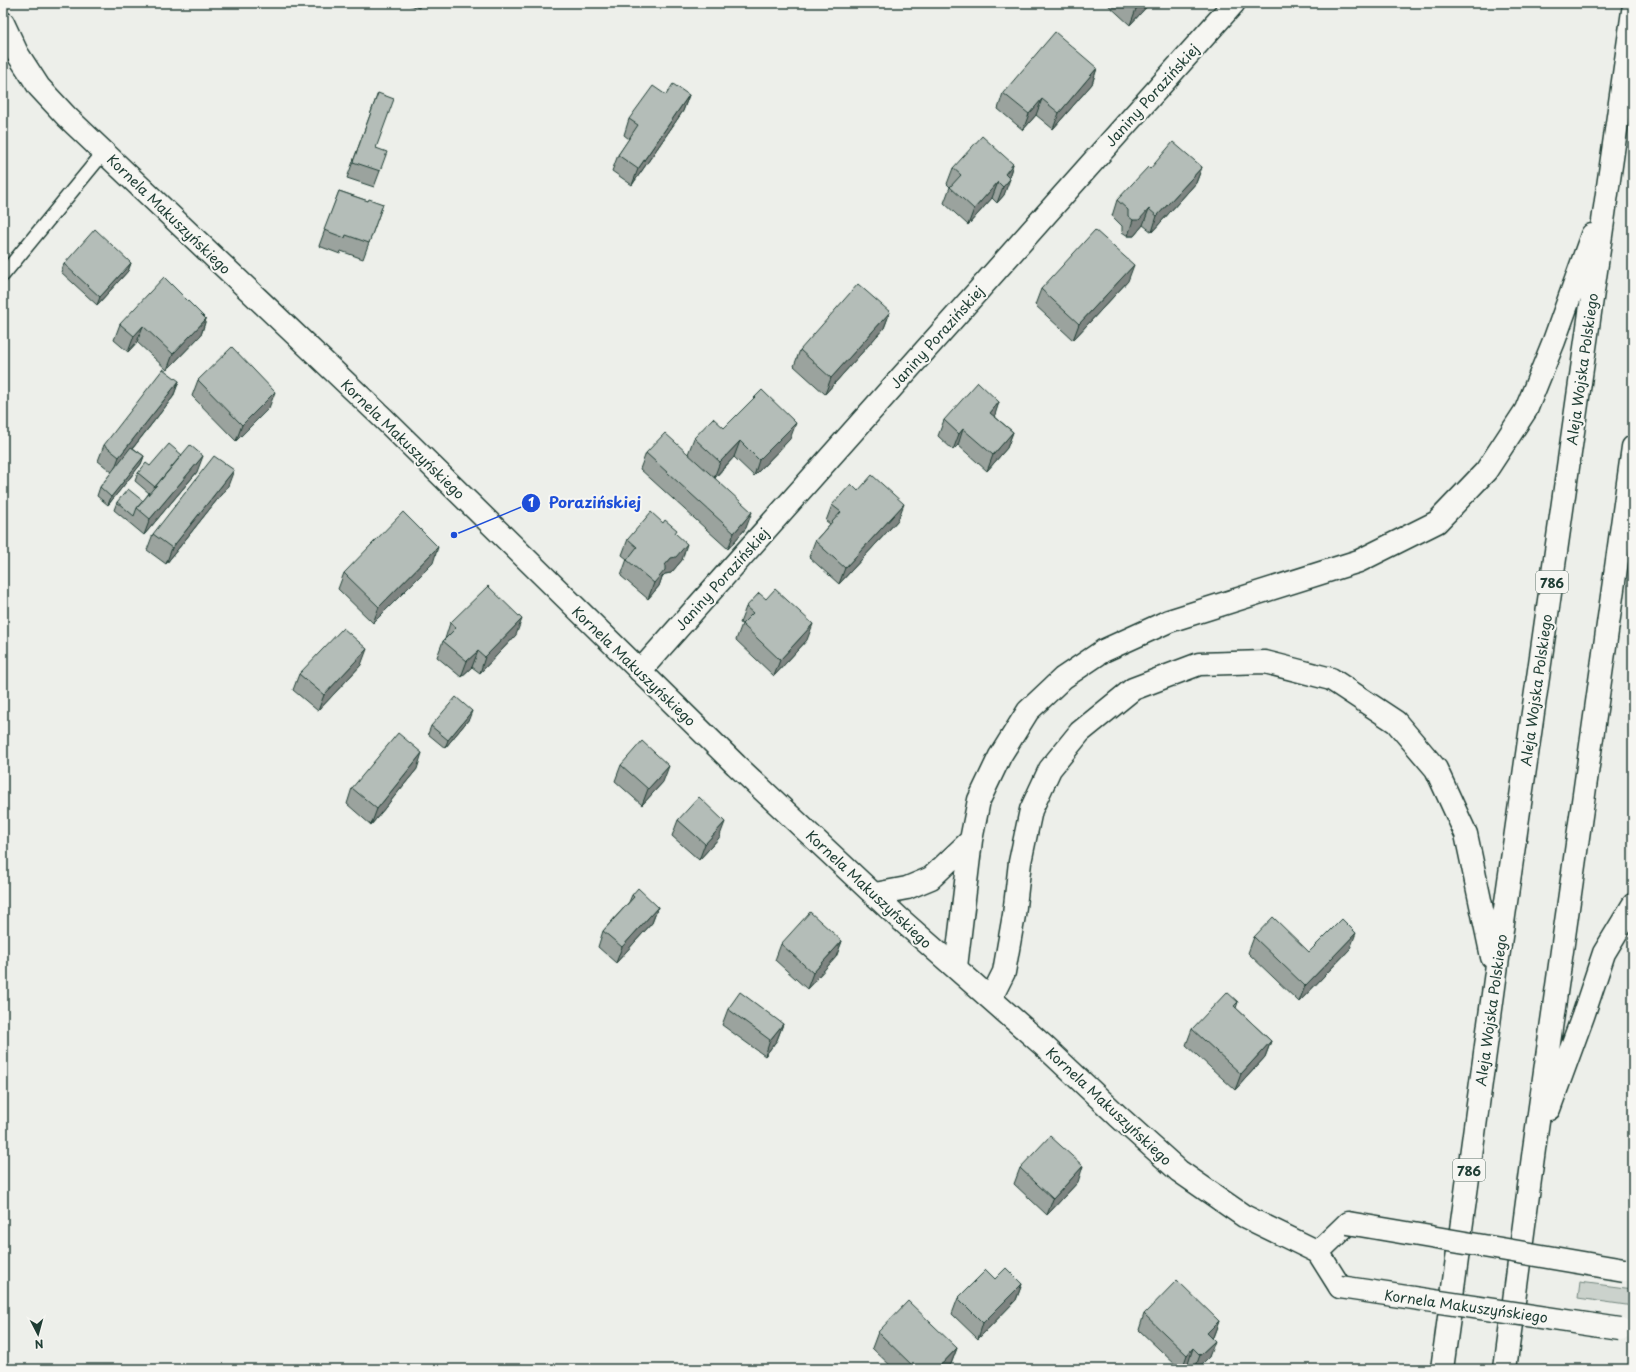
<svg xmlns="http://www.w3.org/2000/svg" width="1636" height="1372" viewBox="0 0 1636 1372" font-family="'Playpen Sans',sans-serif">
<rect width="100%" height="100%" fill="#edefea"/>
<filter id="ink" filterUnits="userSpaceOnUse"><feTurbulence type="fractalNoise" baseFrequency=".025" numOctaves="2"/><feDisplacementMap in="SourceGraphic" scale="8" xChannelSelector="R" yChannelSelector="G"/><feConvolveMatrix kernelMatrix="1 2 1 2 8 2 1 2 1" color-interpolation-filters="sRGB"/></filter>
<g filter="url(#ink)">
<path fill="#cbd2cc" stroke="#758880" d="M1580,1282L1633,1289V1306L1578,1298Z"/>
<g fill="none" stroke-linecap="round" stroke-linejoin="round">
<defs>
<path id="lane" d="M3,275L104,152"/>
<path id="street" d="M640,671L1234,3"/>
<path id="secondary" d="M3,23L17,53L39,87L67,117L383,418L736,765L899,918L1044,1046L1118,1116L1179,1171L1244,1216L1318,1252L1340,1287
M1318,1252L1348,1223"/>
<path id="primary" d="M875,894L907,888L931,878L971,840
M956,967L971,840L979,800L1000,756L1028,711L1063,678L1103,651L1169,621L1359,561L1437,522L1486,471L1526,410L1554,341L1592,235
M991,998L1004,972L1014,915L1020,862L1031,810L1050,769L1080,732L1133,689L1199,664L1265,662L1331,679L1396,722L1436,769L1466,834L1492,957
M1549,1109L1583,1016L1604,953L1633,905
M1442,1369L1496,972L1633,11
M1505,1369L1534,1149L1633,447"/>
</defs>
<use href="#lane" stroke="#1f3d34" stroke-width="16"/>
<use href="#street" stroke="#1f3d34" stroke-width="25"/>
<use href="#secondary" stroke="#1f3d34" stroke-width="25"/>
<use href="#primary" stroke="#1f3d34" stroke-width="25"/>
<use href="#lane" stroke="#f6f6f2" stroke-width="13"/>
<use href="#street" stroke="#f6f6f2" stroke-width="22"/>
<use href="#secondary" stroke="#f6f6f2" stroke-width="22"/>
<use href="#primary" stroke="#f6f6f2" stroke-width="22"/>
<defs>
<path id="secondary-bridge" d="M1348,1223L1624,1270
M1340,1287L1620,1329"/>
</defs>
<use href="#secondary-bridge" stroke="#1f3d34" stroke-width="25" stroke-linecap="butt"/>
<use href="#secondary-bridge" stroke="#f6f6f2" stroke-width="22"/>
</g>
<path fill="#9ba39e" stroke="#1f3d34" d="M405,3H421L419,8Z
M1106,3H1150L1130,25Z
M1097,68L1092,84L1053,129L1036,115L1023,130L998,109L1003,93Z
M378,93L376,148L380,171L374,187L347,178Z
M666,95H689L683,111L632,185L612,171L618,155L629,139L624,135L629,119Z
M1013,164L1009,177L1004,195L997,203L992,198L968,225L944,203L950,187L947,184L953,168Z
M1202,167L1196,183L1152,232L1143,225L1134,236H1128L1122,232V226L1112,216L1117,200L1150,169Z
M339,191L368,201L383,204L363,259L341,251L340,254L319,246Z
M131,263L128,271L97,305L61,272L64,264Z
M1128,281L1073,340L1035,305L1041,289Z
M890,312L884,328L825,394L794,366L800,350Z
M206,319L201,335L167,370L137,342L128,352L114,340L120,324Z
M198,380L269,408L236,441L192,396Z
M179,381L173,397L133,448L144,456L141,464L108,505L97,496L100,487L112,472L98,461L104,445Z
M999,402L994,416L1013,432L1007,448L987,471L958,445L953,450L938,436L944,420Z
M724,428L790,439L754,476L734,457L715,478L746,528L728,549L640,469L646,453L688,454L694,438Z
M150,466L197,472L144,535L114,510L117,502L143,501L149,493L135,481L138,473Z
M228,486L166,564L147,550L153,534Z
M832,505L898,520L839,584L809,557L815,541L830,524L826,521Z
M676,534L682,560L671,573L665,574L662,577L659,586L648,599L621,576L627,559L622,555L628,539Z
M433,563L373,623L338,589L344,573Z
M766,599L807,640L774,676L736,640L742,624L740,623L746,607Z
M450,623L516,635L480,673L472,667L461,677L437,657L443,641L445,639Z
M361,665L318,711L293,690L299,674Z
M469,719L445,748L428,734L431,726Z
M621,765L663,782L642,805L615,781Z
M417,769L371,825L347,804L352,788Z
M678,820L719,838L699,860L672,836Z
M632,895L658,907L652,923L616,963L598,947L603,931L629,902Z
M1254,937L1309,952L1350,949L1299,1002L1248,953Z
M842,941L836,957L807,989L775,960L781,944Z
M1238,1002L1236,1008L1271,1041L1265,1057L1235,1090L1186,1045L1192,1029Z
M728,1009L783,1024L777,1040L765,1056L722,1025Z
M1020,1168L1078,1182L1047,1215L1014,1184Z
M995,1279L1022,1284L1016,1300L978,1339L952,1314L958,1298Z
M1144,1314L1219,1321L1213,1337L1212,1338L1209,1357L1197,1369H1192L1188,1364L1183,1369H1180L1139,1330Z
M878,1332L957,1348L951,1364L946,1369H894L872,1348Z"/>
<path fill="#7e8481" stroke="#1f3d34" d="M1141,3H1150L1130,25L1136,9Z
M1097,68L1092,84L1053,129L1059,113Z
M689,95L683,111L632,185L638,169Z
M1042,99L1036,115L1023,130L1029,114Z
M1013,164L1008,180L1005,174Z
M1202,167L1196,183L1152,232L1157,216Z
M1010,179L1004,195L997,203L1003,187Z
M998,182L992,198L968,225L974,209Z
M1149,209L1143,225L1134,236H1128L1133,220Z
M131,263L128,271L97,305L100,297Z
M1134,265L1128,281L1073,340L1079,324Z
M890,312L884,328L825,394L831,378Z
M206,319L201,335L167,370L173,354Z
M143,326L137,342L128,352L134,336Z
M179,381L173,397L113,473L119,457Z
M275,392L269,408L236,441L242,425Z
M999,402L994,418L990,413Z
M796,423L790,439L754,476L759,460Z
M963,429L958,445L953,450L959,434Z
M1013,432L1007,448L987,471L993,455Z
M740,441L734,457L714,478L720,462Z
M144,456L141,464L108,505L111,497Z
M203,456L197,472L144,535L150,519Z
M234,470L228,486L166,564L172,548Z
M904,504L898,520L839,584L845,568Z
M752,512L746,528L728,549L734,533Z
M687,544L682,560L671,573L665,574L662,577L659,586L648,599L654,583L665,565L671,558Z
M438,547L433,563L373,623L379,607Z
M522,619L516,635L480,673L485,657Z
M813,624L807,640L774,676L780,660Z
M367,649L361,665L318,711L324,695Z
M478,651L472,667L461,677L467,661Z
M472,711L469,719L445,748L448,740Z
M422,753L417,769L371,825L377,809Z
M669,766L663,782L642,805L648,789Z
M725,822L719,838L699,860L705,844Z
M658,907L652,923L616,963L622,947Z
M1356,933L1350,949L1299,1002L1305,986Z
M842,941L836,957L807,989L813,973Z
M783,1024L777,1040L765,1056L770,1040Z
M1271,1041L1265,1057L1235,1090L1241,1074Z
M1083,1166L1078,1182L1047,1215L1053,1199Z
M1022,1284L1016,1300L978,1339L983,1323Z
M1219,1321L1213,1337L1201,1349L1207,1333Z
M1215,1341L1209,1357L1197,1369H1195L1200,1355Z
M957,1348L951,1364L946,1369H937Z
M1193,1348L1188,1364L1183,1369H1182L1187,1355Z"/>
<path fill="#b4bdb8" stroke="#1f3d34" d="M1130,3H1141L1136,9Z
M1055,32L1097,68L1059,113L1042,99L1029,114L1003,93Z
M673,84L689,95L638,169L618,155L638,125L629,119L653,86L666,95Z
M378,93L394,99L376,148L387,152L380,171L353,162Z
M982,136L1013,164L1005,174L1010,179L1003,187L998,182L974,209L950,187L961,175L953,168Z
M1173,142L1202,167L1157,216L1149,209L1139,220H1133L1128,216V210L1117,200L1148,167L1150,169Z
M339,191L368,201L369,199L383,204L369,243L346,235L345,238L324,230Z
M95,229L131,263L100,297L64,264Z
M1095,230L1134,265L1079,324L1041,289Z
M164,277L206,319L173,354L143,326L134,336L120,324Z
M858,284L890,312L831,378L800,350Z
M232,347L275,392L242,425L198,380Z
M163,369L179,381L119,457L104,445Z
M978,382L999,402L990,413L1013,432L993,455L963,429L959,434L944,420Z
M762,390L796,423L759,460L740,441L720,462L694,438L713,418L724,428Z
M665,433L752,512L734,533L646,453Z
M169,444L182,455L155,487L138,473L146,463L150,466Z
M190,445L203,456L150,519L137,508Z
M131,447L144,456L111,497L100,487Z
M214,456L234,470L172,548L153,534Z
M872,475L904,504L845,568L815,541L841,512L832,505L851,484L858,491Z
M128,489L143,501L137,508L134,516L117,502Z
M403,512L438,547L379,607L344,573Z
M651,512L663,523L665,520L677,530L675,533L687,544L676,557L671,558L665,565V570L654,583L627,560L637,547L628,539Z
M488,586L522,619L485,657L478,651L467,661L443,641L456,628L450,623Z
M775,589L813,624L780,660L742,624L753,613L746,607L759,593L766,599Z
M343,628L367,649L324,695L299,674Z
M456,697L472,711L448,740L431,726Z
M398,733L422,753L377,809L352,788Z
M642,741L669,766L648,789L621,765Z
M699,797L725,822L705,844L678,820Z
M638,888L658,907L622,947L603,931L634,897L632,895Z
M810,912L842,941L813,973L781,944Z
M1273,917L1309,952L1342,919L1356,933L1305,986L1254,937Z
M740,992L783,1024L770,1040L728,1009Z
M1227,992L1238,1002L1234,1006L1271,1041L1241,1074L1192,1029Z
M1050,1136L1083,1166L1053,1199L1020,1168Z
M1006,1268L1022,1284L983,1323L958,1298L986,1270L995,1279Z
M1177,1280L1219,1321L1207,1333L1215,1341L1200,1355L1193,1348L1187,1355L1144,1314Z
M908,1301L957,1348L937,1369H916L878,1332Z"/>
</g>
<g text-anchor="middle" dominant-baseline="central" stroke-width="4" stroke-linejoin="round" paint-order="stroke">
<g fill="#f6f6f2" stroke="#60746d" stroke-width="1">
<rect x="1536" y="571" width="32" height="22" rx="3"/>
<rect x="1453" y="1159" width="32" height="22" rx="3"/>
</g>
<g font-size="13" font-weight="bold" fill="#1f3d34">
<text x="1552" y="582">786</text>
<text x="1469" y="1170">786</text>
</g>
<g font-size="14" fill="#1f3d34" stroke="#f6f6f2">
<text transform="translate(1152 95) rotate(-48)">Janiny Porazińskiej</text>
<text transform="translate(169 214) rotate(44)">Kornela Makuszyńskiego</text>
<text transform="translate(937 337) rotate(-48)">Janiny Porazińskiej</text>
<text transform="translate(1582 369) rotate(-82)">Aleja Wojska Polskiego</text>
<text transform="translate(403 439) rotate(44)">Kornela Makuszyńskiego</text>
<text transform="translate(722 579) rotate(-48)">Janiny Porazińskiej</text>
<text transform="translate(634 666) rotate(44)">Kornela Makuszyńskiego</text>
<text transform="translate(1536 690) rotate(-82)">Aleja Wojska Polskiego</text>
<text transform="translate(869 889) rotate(43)">Kornela Makuszyńskiego</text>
<text transform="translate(1491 1010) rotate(-82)">Aleja Wojska Polskiego</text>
<text transform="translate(1109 1106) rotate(43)">Kornela Makuszyńskiego</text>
<text transform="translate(1466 1306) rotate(8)">Kornela Makuszyńskiego</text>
</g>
</g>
<path fill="none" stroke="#1d4ed8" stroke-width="1.5" d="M454 535L531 503"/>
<g fill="#1d4ed8" stroke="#f6f6f2" stroke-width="1.5">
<circle cx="454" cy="535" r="4"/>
<circle cx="531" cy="503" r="10"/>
</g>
<g font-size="12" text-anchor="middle" font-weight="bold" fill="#fff">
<text x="531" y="507">1</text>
</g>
<g font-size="15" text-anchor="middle" font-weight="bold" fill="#1d4ed8" stroke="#f6f6f2" stroke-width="4" stroke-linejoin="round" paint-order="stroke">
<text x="595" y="508">Porazińskiej</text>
</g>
<rect width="1636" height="1372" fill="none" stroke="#f6f6f2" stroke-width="16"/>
<rect x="8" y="8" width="1620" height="1356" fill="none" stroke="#1f3d34" stroke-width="1.5" filter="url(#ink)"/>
<g transform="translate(38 1334) rotate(174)" stroke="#f6f6f2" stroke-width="3" paint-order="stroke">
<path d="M0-3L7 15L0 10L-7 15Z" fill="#1f3d34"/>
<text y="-6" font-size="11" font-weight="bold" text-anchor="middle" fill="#1f3d34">N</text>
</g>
</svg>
